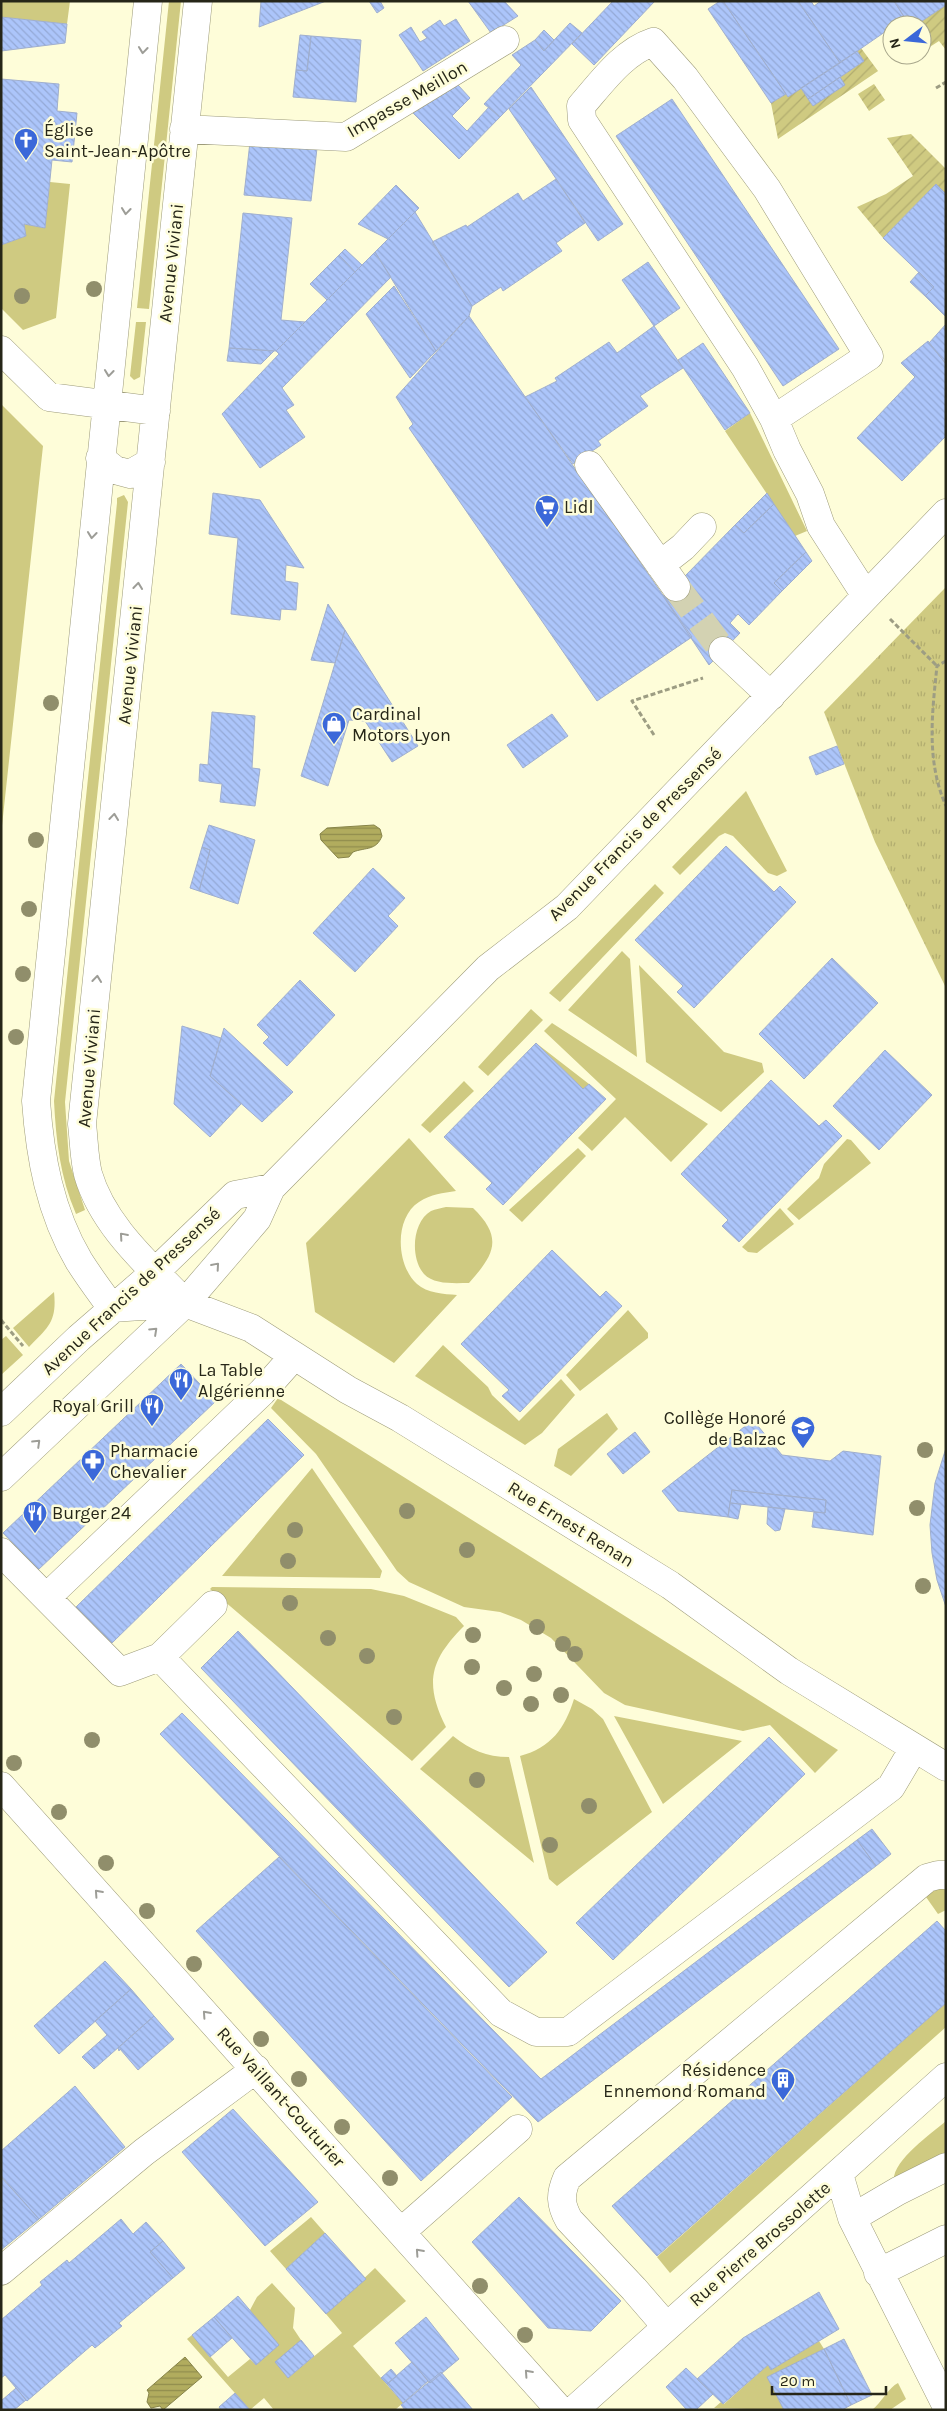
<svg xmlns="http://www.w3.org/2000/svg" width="947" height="2411" viewBox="0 0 947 2411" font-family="Karla,sans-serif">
<defs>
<pattern id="park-tufts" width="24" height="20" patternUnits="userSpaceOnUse" patternTransform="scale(1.25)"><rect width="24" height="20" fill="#cfca81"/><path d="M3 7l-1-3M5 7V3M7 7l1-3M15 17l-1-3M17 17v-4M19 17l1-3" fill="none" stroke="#b2ad6f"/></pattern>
<pattern id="garden-furrows" width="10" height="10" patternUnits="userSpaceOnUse" patternTransform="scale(1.25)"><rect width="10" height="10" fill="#cfca81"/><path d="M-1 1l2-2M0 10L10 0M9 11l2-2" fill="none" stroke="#b2ad6f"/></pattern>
<pattern id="water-rules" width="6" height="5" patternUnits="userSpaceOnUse" patternTransform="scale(1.25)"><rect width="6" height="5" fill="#b1ac5e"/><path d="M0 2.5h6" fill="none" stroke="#908c4d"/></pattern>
<pattern id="building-back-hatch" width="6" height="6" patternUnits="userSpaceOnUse" patternTransform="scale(1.25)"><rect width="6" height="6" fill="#acc5fa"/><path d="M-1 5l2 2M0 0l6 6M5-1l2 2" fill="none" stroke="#94a9d6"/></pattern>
</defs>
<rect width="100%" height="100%" fill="#fefdd9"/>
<path fill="#cfca81" d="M1,1H70L67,24L1,17Z
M169,1H181L149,309L137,308Z
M50,182L70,184L56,318L23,330L1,308V245L26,236L24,224L45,228Z
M136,322H146L140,377L134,380L130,376Z
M1,404L43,446L1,835Z
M750,413L807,531L795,536L725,431Z
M124,495L128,502L65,1102L69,1161L85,1210L76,1214C60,1177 56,1140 54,1101L117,503V498Z
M746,791L787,871L777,876L768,873L733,836L725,833L719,836L680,875L672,867Z
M655,884L664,893L560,1002L549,993Z
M622,951L630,959L637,1057L568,1010Z
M639,965L724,1052L762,1063L764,1072L721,1112L646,1062Z
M531,1009L543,1020L488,1076L478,1067Z
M552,1023L708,1124L671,1162L625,1117L592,1151L578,1138L616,1099L544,1031Z
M536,1043L589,1084L583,1089Z
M464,1081L474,1091L430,1133L421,1125Z
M409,1138L456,1191C443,1193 431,1194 419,1202C394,1218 396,1265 417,1284C427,1293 444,1294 457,1295L394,1363L315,1312L306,1243Z
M847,1139L851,1140L871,1163L799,1220L787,1209L819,1178L824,1164Z
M578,1148L586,1156L522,1222L509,1210Z
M446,1207L473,1208C504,1238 494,1255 469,1283C455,1283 434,1285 424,1274C410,1258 412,1222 431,1211C435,1209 442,1208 446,1207Z
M780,1208L794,1224L757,1253L748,1252L742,1247Z
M54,1292C57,1321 49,1327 29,1347L13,1328Z
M628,1310L648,1333V1338L580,1391L566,1375Z
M6,1336L23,1355L1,1375V1340Z
M443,1345L488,1387L492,1395L519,1421L561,1379L575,1395L542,1433L525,1445L415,1376Z
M278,1398L838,1750L815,1773L770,1725L743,1731L625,1705L604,1693L551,1638L521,1620L500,1612L464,1607L409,1582L397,1571L316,1454L271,1408Z
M607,1413L618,1429L571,1476L554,1466L558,1449Z
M312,1468L382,1571L380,1578L222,1576Z
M212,1587L371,1589L404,1596L456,1617L464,1626C430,1660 424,1683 446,1727L412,1761L210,1589Z
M574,1699L592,1709L603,1719L652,1812L557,1886L549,1879L520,1756C551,1748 565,1728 574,1699Z
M614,1716L742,1741L663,1804Z
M453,1736C471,1750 486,1757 509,1757L534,1863L420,1769Z
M940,1888L946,1890V1910L938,1914L926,1897L931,1891Z
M946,2003V2027L670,2273L657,2257Z
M946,2121V2156L894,2183C890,2162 931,2134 946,2121Z
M311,2217L325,2233L286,2269L270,2251Z
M375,2268L406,2301L353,2346L403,2403L395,2410H274L264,2398L250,2410L187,2339L192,2335L228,2377L250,2359L256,2365L250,2310L257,2297L272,2283L295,2308L293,2328L301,2340L288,2378L342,2333L326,2314Z
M819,2341L824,2349L768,2377L784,2410L714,2408L721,2402L724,2404L768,2365L771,2370Z
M898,2383L906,2399L890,2410H872C881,2403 889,2387 898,2383Z"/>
<path fill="url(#park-tufts)" d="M946,587V988L875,842L824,712Z"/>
<path fill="url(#garden-furrows)" d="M946,5V50L939,41L922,52V25H916Z
M861,48L878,71L778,139L771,103L786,94L788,97L801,88L813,106L840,77L864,61L857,51Z
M874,84L885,100L869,111L858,94Z
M911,134L946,169V194L936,184L883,238L857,207L886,194L913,176L887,138Z"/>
<path fill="url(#water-rules)" stroke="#878449" d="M374,825L380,829L382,836C376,851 366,847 353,852L349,857L338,858L321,840L320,834L327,828Z
M185,2357L202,2377L163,2410L160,2406L151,2408L147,2402L149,2393L147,2390Z"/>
<path fill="url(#building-back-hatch)" stroke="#a0afce" d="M261,1H326L259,27Z
M369,1H380L384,8L377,13Z
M468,1H504L518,16L491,33Z
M613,1H655L594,65L572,44Z
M720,1H723L786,94L771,103L708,9Z
M723,1H798L840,63L788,97Z
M798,1H811L814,6L821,1H894L905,18L840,63Z
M894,1H946V5L916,25H909Z
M1,17L67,24L65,43L1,51Z
M456,19L470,41L423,71L399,35L411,27L420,42L427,38L422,32L440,20L444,26Z
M570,23L582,33L500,117L484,104L521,65L512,55L535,40L544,51Z
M544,30L554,40L544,51L535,40Z
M300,35L311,36L307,71L296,70Z
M311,36L361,40L356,102L293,97L296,70L307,71Z
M857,51L864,61L808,99L801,88Z
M840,77L845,85L813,106L808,99Z
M1,79L59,84L57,111L77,113L72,162L52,160L45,228L24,224L26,236L1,245Z
M458,85L470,98L452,116L467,131L489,107L500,117L459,159L413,113Z
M531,87L623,224L598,241L509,109Z
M672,99L839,349L783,386L616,136Z
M250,142L317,148L311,201L244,195Z
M556,179L585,223L556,243L562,251L503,291L501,287L472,306L432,242L466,225L467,227L518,193L523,201Z
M936,184L946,194V317L925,296L934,287L883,238Z
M396,185L419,208L388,239L358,224Z
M415,212L472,306L469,316L436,351L375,252Z
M243,213L292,218L281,320L305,322L276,351L229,348Z
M345,249L362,265L355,272L339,255Z
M375,252L391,277L282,388L294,405L286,410L305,437L260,468L222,414L279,354L276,351Z
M339,255L355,272L327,300L310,284Z
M648,262L680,308L654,326L622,280Z
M919,272L934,287L925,296L910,282Z
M394,286L436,351L410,378L366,314Z
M469,316L692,637L597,701L409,428L413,424L396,397Z
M946,324V364L929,343Z
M654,326L683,368L640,396L648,406L598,441L601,445L573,464L525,397L557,381L555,378L609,342L617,353Z
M928,341L946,364V436L902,481L857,438L915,377L901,363Z
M703,343L750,413L725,430L678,360Z
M229,348L274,351L261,364L227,361Z
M213,493L260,500L304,568L286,565L285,581L298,583L296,610L281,609L280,620L231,614L238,538L209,534Z
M767,493L774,504L744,533L735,525Z
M774,504L806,552L774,583L782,591L749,625L738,614L730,623L740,633L709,665L663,596L688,579L685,576L735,525L744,533Z
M806,552L812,561L782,591L774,583Z
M328,604L345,630L335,663L311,660Z
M345,630L418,746L392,762L365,721L349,720L328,786L301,776Z
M212,712L255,716L252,768L260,769L255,806L220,802L222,784L199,781L200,764L208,765Z
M552,714L568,736L523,768L507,745Z
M837,746L844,764L816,775L809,757Z
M209,825L255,840L238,904L199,891L210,850L202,847Z
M726,846L774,892L780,886L796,902L694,1008L677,992L683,986L635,940Z
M202,847L210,850L199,891L190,888Z
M373,868L405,898L388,916L398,926L355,972L313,933Z
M832,958L878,1003L804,1079L759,1034Z
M300,980L335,1015L287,1066L263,1043L269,1037L257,1025Z
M182,1026L221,1038L210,1076L241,1104L210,1137L174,1104Z
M224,1028L293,1092L262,1122L210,1076Z
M536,1043L583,1089L589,1084L606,1099L503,1205L486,1189L492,1183L444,1137Z
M885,1050L932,1095L879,1150L833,1106Z
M771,1080L819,1126L826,1120L842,1136L739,1242L722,1226L728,1220L681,1174Z
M552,1250L600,1297L606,1291L622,1306L520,1412L502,1396L509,1390L461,1344Z
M181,1364L216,1401L38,1570L3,1533Z
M268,1419L304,1455L112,1643L76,1607Z
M753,1420L782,1455L830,1461L843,1451L881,1456L873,1535L812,1527L814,1512L825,1513L826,1500L732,1490L728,1517L678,1511L662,1491Z
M635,1432L650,1452L623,1474L607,1454Z
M946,1448V1607L937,1580L932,1553L930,1525L935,1483Z
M732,1490L826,1500L825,1513L730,1503Z
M730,1503L741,1504L738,1519L728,1517Z
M768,1507L785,1509L780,1530L775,1531L767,1524Z
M238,1631L547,1952L509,1987L201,1668Z
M182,1713L541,2079L857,1840L876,1866L538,2122L160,1734Z
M769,1737L805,1774L613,1960L576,1923Z
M872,1829L891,1854L876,1866L857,1840Z
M279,1857L512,2097L421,2181L196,1931Z
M937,1921L946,1931V2003L657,2256L612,2206Z
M105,1961L131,1989L59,2054L34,2026Z
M131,1989L154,2016L94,2069L82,2057L107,2035L95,2021Z
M154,2016L174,2039L138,2070L120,2049L119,2051L118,2048Z
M75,2086L125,2147L39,2219L1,2176V2151Z
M233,2109L318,2202L265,2246L182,2152Z
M1,2177L39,2219L1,2250Z
M519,2197L621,2301L591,2331L548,2328L472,2242Z
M121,2219L133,2234L146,2222L163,2241L150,2252L173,2278L119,2323L122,2326L95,2348L92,2345L27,2401L5,2375L1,2378V2320L42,2285L40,2282L67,2260L69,2263Z
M325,2233L366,2279L326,2314L286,2269Z
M163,2241L185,2268L173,2278L150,2252Z
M819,2292L839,2329L771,2370L768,2365L723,2404L697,2379L743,2338Z
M238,2296L279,2345L256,2365L214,2317Z
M214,2317L232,2338L210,2357L192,2335Z
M426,2317L459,2359L430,2383L395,2343Z
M844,2339L872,2395L851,2405L824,2349Z
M301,2340L314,2356L288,2378L275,2362Z
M824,2349L851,2405L842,2410H784L767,2377Z
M412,2362L428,2381L403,2403L387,2384Z
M686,2368L713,2394L696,2410H687L666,2387Z
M391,2369L397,2376L387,2384L381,2378Z
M441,2372L473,2410H405L401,2405Z
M16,2388L26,2400L14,2410H1V2401Z
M235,2393L250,2410H221L219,2407Z"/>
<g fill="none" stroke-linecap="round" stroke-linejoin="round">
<path stroke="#d3d2b2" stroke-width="28" stroke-dasharray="28 14" stroke-linecap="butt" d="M676,587L723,651"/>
<defs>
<path id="minor" d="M184,129L346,137L505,40
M1,350L49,397L156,411
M774,419L745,367L582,120L581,106C602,82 623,52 653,42L685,78L767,189L869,356L774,419L787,450L810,494L821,526L866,596
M100,458L115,470L130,474L151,462
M589,465L676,587
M660,565L683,547L702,527
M723,651L771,696
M185,1303C149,1265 103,1226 88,1174C84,1158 84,1140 82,1124L198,1
M112,1308C101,1293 89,1277 79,1261C50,1212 40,1157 36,1101L148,1
M112,1308L185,1303L251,1328L348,1390L400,1418L670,1585L789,1671L946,1767
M1,1412L79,1338L155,1272L235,1195L271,1188
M1,1477L185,1303L257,1219L271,1188L488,968L567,907L946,513
M1,1552L120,1672L160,1657L501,2013L536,2032H568L891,1787L914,1748
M47,1597L262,1392L294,1356
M160,1657L213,1605
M1,1786L560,2410
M839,2174L852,2218L946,2405
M852,2218L898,2191L946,2167
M401,2232L518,2129
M1,2271L144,2152L256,2069
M878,2273L946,2239
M666,2326L634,2289L569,2220C560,2204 560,2194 567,2178L927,1878L938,1875H946
M574,2410L946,2077"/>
</defs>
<use href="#minor" stroke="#9d9b7a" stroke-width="29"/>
<path stroke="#9d9d83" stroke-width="3" stroke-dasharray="5 2.5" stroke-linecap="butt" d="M936,88L946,82
M890,619L937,666
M946,661L937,666C932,714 926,761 946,806
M654,735L632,701L703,678
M1,1320L23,1346"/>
<use href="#minor" stroke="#fff" stroke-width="28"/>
</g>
<g fill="#908e6b">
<circle cx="94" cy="289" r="8"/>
<circle cx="22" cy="296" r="8"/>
<circle cx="51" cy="703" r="8"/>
<circle cx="36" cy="840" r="8"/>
<circle cx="29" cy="909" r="8"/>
<circle cx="23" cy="974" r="8"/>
<circle cx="16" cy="1037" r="8"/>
<circle cx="925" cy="1450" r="8"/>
<circle cx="917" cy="1508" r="8"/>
<circle cx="407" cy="1511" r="8"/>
<circle cx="295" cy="1530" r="8"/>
<circle cx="467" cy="1550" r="8"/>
<circle cx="288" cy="1561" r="8"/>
<circle cx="923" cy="1586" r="8"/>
<circle cx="290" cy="1603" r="8"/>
<circle cx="537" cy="1627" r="8"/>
<circle cx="473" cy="1635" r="8"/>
<circle cx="328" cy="1638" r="8"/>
<circle cx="563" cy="1644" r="8"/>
<circle cx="575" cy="1654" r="8"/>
<circle cx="367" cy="1656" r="8"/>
<circle cx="472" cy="1667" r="8"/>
<circle cx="534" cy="1674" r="8"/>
<circle cx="504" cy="1688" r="8"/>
<circle cx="561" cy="1695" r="8"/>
<circle cx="531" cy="1704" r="8"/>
<circle cx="394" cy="1717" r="8"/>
<circle cx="92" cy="1740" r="8"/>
<circle cx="14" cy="1763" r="8"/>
<circle cx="477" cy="1780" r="8"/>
<circle cx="589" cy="1806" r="8"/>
<circle cx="59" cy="1812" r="8"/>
<circle cx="550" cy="1845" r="8"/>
<circle cx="106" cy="1863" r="8"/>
<circle cx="147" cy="1911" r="8"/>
<circle cx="194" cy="1964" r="8"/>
<circle cx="261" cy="2039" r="8"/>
<circle cx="299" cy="2079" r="8"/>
<circle cx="342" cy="2127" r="8"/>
<circle cx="390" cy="2178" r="8"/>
<circle cx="480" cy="2286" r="8"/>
<circle cx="525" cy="2335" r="8"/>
</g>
<defs><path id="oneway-chevron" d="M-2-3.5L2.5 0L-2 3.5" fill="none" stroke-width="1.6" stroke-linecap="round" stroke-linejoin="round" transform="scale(1.25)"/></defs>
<g stroke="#9d9d97">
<use href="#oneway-chevron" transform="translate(143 50) rotate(96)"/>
<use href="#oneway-chevron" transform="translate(126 211) rotate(96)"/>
<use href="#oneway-chevron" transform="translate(109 373) rotate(96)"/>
<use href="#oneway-chevron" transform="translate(92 535) rotate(96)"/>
<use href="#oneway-chevron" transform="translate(138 586) rotate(-84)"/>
<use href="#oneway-chevron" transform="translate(114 817) rotate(-84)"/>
<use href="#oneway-chevron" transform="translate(97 979) rotate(-84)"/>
<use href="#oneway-chevron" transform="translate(123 1236) rotate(-131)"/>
<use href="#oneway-chevron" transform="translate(216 1266) rotate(-49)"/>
<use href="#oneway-chevron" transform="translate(154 1331) rotate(-43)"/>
<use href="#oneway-chevron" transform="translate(37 1443) rotate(-44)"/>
<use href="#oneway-chevron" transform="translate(98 1893) rotate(-132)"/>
<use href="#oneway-chevron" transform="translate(206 2014) rotate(-132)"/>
<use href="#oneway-chevron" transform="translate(419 2252) rotate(-132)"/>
<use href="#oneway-chevron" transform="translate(528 2373) rotate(-132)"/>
</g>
<defs>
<symbol id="church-pin" viewBox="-11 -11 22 30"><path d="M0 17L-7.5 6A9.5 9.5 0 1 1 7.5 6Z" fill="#3b68d9" stroke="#fefdd9"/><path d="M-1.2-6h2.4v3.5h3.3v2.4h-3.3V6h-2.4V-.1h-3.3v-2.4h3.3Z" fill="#fff"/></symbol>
<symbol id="supermarket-pin" viewBox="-11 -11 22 30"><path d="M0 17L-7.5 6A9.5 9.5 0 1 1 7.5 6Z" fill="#3b68d9" stroke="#fefdd9"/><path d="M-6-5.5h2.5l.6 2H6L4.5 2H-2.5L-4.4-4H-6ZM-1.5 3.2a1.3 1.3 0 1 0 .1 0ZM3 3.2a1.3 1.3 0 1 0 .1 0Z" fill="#fff"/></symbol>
<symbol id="shop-pin" viewBox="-11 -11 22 30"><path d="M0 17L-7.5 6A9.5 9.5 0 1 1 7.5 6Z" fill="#3b68d9" stroke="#fefdd9"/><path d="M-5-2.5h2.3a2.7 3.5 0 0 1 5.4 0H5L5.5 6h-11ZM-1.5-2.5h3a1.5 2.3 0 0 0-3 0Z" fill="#fff"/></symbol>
<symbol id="restaurant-pin" viewBox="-11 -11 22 30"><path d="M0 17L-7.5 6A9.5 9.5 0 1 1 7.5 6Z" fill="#3b68d9" stroke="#fefdd9"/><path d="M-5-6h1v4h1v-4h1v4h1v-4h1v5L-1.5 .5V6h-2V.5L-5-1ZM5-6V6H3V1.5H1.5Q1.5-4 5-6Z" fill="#fff"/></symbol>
<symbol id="school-pin" viewBox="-11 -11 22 30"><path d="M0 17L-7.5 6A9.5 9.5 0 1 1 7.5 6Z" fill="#3b68d9" stroke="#fefdd9"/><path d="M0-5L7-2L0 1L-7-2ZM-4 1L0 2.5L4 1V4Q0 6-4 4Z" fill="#fff"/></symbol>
<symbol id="pharmacy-pin" viewBox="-11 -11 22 30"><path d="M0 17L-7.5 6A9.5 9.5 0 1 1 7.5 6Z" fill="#3b68d9" stroke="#fefdd9"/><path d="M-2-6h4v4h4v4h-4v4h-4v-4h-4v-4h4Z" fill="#fff"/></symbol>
<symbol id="building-pin" viewBox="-11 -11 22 30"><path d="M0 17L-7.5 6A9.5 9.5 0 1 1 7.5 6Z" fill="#3b68d9" stroke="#fefdd9"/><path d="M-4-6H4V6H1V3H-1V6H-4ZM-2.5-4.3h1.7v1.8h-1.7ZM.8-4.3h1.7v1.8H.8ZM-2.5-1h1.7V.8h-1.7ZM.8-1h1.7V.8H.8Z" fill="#fff"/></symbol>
</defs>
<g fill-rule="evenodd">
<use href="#church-pin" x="12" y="126" width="28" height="38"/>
<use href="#supermarket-pin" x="533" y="493" width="28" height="38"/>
<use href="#shop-pin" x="320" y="710" width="28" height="38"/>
<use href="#restaurant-pin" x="167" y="1366" width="28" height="38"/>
<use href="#restaurant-pin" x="138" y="1392" width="28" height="38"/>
<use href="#school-pin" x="789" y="1414" width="28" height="38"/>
<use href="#pharmacy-pin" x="79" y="1447" width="28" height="38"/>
<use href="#restaurant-pin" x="21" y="1499" width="28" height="38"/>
<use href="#building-pin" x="769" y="2066" width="28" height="38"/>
</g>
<g text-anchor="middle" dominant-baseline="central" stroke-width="5" stroke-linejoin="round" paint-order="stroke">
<g font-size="18" fill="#262618" stroke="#fefdd9">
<text transform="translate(407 99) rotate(-30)">Impasse Meillon</text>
<text transform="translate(171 263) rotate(-84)">Avenue Viviani</text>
<text transform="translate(130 665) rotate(-84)">Avenue Viviani</text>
<text transform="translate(635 834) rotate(-45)">Avenue Francis de Pressensé</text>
<text transform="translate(89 1068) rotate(-85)">Avenue Viviani</text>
<text transform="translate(131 1291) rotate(-43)">Avenue Francis de Pressensé</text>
<text transform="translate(571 1524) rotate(32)">Rue Ernest Renan</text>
<text transform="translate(281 2097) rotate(48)">Rue Vaillant-Couturier</text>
<text transform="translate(760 2244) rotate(-41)">Rue Pierre Brossolette</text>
</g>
<g font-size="18" fill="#262618" stroke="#fefdd9" text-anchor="start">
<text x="44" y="130">Église<tspan x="44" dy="21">Saint-Jean-Apôtre</tspan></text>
<text x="564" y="507">Lidl</text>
<text x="352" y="714">Cardinal<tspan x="352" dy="21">Motors Lyon</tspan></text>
<text x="198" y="1370">La Table<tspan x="198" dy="21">Algérienne</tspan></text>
<text x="134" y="1406" text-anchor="end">Royal Grill</text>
<text x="786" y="1418" text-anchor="end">Collège Honoré<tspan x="786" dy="21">de Balzac</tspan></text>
<text x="110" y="1451">Pharmacie<tspan x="110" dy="21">Chevalier</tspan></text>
<text x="52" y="1513">Burger 24</text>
<text x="766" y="2070" text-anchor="end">Résidence<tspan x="766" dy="21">Ennemond Romand</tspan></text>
</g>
</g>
<rect width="947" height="2411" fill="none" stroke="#262618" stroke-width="5"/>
<g transform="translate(907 40) rotate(254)"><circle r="24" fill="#fefdd9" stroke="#a8a78c"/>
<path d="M0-4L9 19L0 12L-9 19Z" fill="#3b68d9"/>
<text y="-8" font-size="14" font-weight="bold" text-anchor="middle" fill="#262618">N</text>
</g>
<path d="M772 2386v8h114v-8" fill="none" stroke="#262618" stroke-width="2.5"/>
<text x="780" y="2386" font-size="15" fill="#262618" stroke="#fefdd9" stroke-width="4" paint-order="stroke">20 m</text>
</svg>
